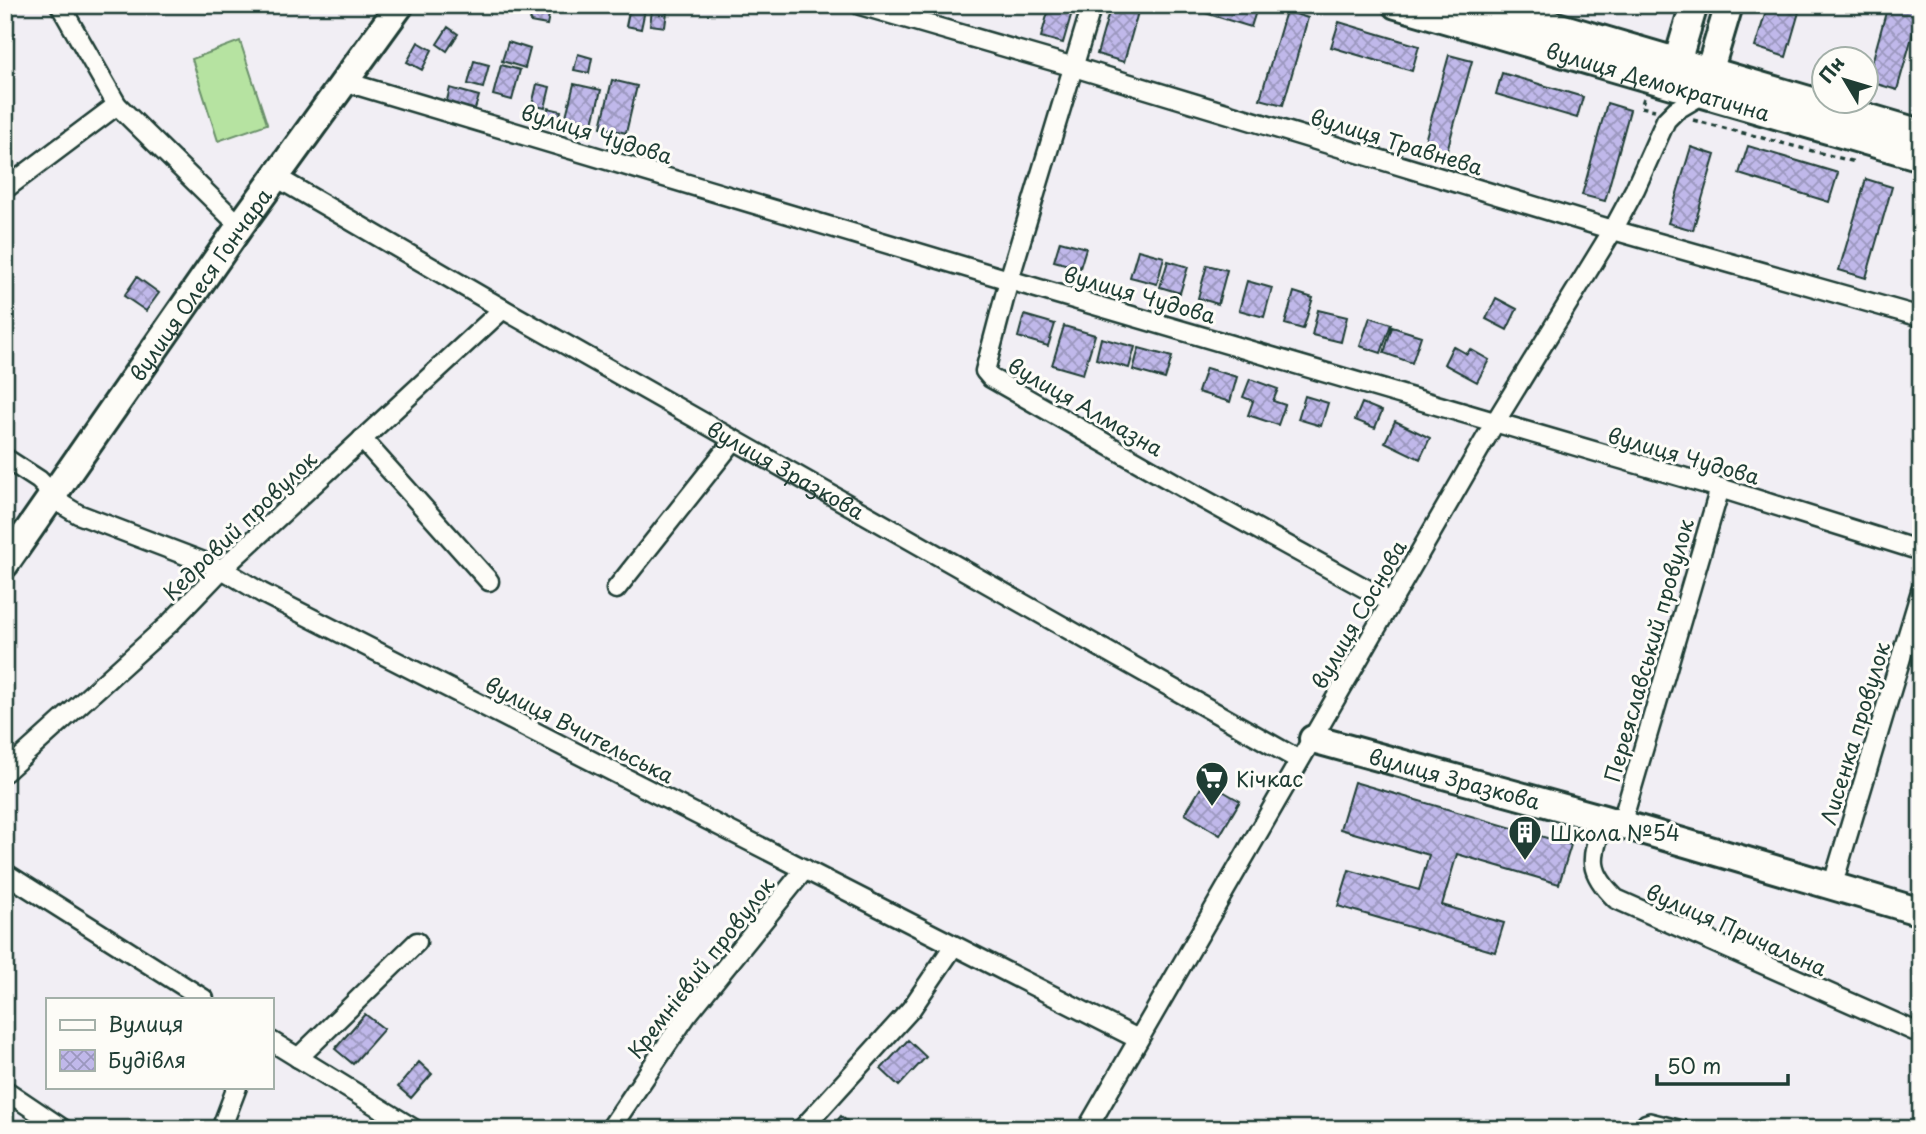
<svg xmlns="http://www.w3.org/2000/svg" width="1926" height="1134" viewBox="0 0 1926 1134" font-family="'Playpen Sans',sans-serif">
<defs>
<pattern id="building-cross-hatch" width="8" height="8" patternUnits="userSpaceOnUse" patternTransform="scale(1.75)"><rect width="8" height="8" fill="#c0b8ea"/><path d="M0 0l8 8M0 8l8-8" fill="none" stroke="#9b97be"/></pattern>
</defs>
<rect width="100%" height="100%" fill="#f1eef4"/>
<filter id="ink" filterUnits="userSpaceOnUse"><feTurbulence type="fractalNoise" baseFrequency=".0143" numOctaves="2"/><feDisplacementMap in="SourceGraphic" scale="14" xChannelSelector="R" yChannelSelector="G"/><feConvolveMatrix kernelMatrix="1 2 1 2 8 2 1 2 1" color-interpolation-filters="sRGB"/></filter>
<g filter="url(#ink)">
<path fill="#b6e3a1" stroke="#6a906a" stroke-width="2" d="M240,41L267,124L218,141L192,59Z"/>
<path fill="url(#building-cross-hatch)" stroke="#1f3d34" stroke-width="2" d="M533,5H551L547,25L530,22Z
M1050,5H1074L1063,43L1041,37Z
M1111,5H1140L1124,62L1097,54Z
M1179,5H1258L1251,27Z
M1768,5H1801L1786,57L1755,47Z
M1888,5H1921L1897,90L1867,81Z
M630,7L645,10L641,29L626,26Z
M652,10L667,12L665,27L650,25Z
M1286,11L1308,18L1283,105L1260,99Z
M1339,22L1419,46L1412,71L1331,47Z
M448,27L458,34L447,51L437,44Z
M418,42L432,50L422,70L407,62Z
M508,42L530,49L525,68L502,61Z
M578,54L592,58L589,73L574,70Z
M1449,55L1472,61L1446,154L1423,148Z
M474,61L489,65L483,88L468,84Z
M501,65L520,70L512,100L493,95Z
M1502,73L1583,97L1577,118L1496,94Z
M612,80L637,86L626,133L601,127Z
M537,84L550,87L545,108L532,105Z
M574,84L601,90L593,123L566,116Z
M450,88L479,96L474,112L446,104Z
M1607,103L1630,110L1605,201L1582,195Z
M548,108L561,111L557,128L543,124Z
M1748,146L1838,173L1829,202L1739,174Z
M1691,147L1715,155L1693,230L1668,223Z
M1866,179L1892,187L1866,278L1839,270Z
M1060,241L1086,248L1080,268L1054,261Z
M1138,250L1164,257L1157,284L1130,277Z
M1168,261L1188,267L1180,293L1160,287Z
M1207,265L1227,270L1218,304L1198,298Z
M137,277L159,293L146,311L124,296Z
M1247,281L1272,288L1264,317L1239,310Z
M1294,292L1313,298L1303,329L1285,324Z
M1496,298L1517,309L1507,330L1486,319Z
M1318,310L1347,317L1341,342L1312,335Z
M1024,315L1055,324L1048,346L1018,337Z
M1370,317L1391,324L1381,353L1360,346Z
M1064,326L1095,335L1083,374L1052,365Z
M1392,327L1421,336L1412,363L1384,353Z
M1101,338L1135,347L1129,368L1096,359Z
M1453,346L1467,354L1470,349L1489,360L1477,382L1444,364Z
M1139,348L1172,357L1165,379L1133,370Z
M1206,368L1237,377L1230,402L1198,392Z
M1250,379L1278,389L1273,401L1285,405L1278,425L1248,415L1253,401L1243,397Z
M1305,396L1328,403L1321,426L1298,419Z
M1362,403L1382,411L1375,428L1355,420Z
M1395,421L1430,438L1420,459L1385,442Z
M1205,781L1240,801L1220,835L1185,814Z
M1354,782L1571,845L1559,884L1457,854L1442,905L1504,923L1495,952L1338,906L1349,870L1419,890L1429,855L1340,829Z
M365,1014L384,1029L353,1064L335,1049Z
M908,1040L926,1057L899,1086L881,1069Z
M419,1062L432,1074L411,1098L398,1087Z
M841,1116L856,1129H830Z"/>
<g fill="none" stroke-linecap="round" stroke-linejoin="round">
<defs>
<path id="lane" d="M1636,1129L1644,1120L1650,1118L1695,1129"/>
<g id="street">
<path d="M60,5L117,105L240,226"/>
<path d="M860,5L1074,67L1613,230L1921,317"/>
<path d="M1092,5L1009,280L985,371L991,378L1194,494L1390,602"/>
<path d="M346,82L1009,280L1720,488L1921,551"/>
<path id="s1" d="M276,177L503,309L1299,760"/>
<path d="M5,189L117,105"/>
<path d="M362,439L489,581"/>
<path d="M5,458L39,480L63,505L78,514L222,569L262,593L1138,1039"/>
<path d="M616,589L734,440"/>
<path d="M5,772L170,623L222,569L503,309"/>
<path d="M1604,819C1592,857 1585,869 1616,899L1921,1034"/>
<path d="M1621,825L1720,488"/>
<path d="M5,873L204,999"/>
<path d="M1832,887L1921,591"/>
<path d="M271,1041L414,1129"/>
<path d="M298,1058L417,942"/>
<path d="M5,1090L63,1129"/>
<path d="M221,1129L237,1087"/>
<path d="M610,1129L687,1015L805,869"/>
<path d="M802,1129L911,1009L953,947"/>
<path d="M1087,1129L1494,424L1613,230L1635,189L1666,120L1676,110L1703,94"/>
</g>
<g id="secondary">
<path id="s2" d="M1396,5L1921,157"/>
<path d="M1485,5L1921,133"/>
<path d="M1672,79L1694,5"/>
<path d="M1704,89L1729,5"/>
<path id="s3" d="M5,564L240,226L400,5"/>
<path id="s4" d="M1313,739L1604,819L1921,912"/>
</g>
</defs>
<use href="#lane" stroke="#1f3d34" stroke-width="14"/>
<use href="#street" stroke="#1f3d34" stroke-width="23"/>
<use href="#secondary" stroke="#1f3d34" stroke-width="32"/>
<path stroke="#1f3d34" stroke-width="3.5" stroke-dasharray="5 5" stroke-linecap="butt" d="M1644,98L1641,107L1655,110
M1693,120L1855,162"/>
<use href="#lane" stroke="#fdfcf7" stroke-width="9"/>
<use href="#street" stroke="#fdfcf7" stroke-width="18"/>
<use href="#secondary" stroke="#fdfcf7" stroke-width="26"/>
</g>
</g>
<defs>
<symbol id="supermarket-pin" viewBox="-11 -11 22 30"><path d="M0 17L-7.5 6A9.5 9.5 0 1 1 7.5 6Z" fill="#1f3d34" stroke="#fdfcf7"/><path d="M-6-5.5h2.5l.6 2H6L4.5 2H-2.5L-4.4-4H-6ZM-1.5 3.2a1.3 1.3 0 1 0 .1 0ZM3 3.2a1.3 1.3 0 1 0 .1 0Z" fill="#fff"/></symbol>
<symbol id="building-pin" viewBox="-11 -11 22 30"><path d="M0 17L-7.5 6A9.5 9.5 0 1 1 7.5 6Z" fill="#1f3d34" stroke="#fdfcf7"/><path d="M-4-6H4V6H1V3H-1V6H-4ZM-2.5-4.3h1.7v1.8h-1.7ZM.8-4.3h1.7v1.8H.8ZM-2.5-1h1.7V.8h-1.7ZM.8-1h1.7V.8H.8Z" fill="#fff"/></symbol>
</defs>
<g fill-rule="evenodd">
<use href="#supermarket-pin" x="1193" y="759" width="38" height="52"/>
<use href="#building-pin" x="1506" y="813" width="38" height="52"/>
</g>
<g text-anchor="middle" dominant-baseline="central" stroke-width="6" stroke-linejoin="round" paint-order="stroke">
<g font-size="21" fill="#1f3d34" stroke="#fdfcf7">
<text stroke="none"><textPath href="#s2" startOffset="273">вулиця Демократична</textPath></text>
<text transform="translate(597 133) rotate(17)">вулиця Чудова</text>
<text transform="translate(1397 141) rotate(17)">вулиця Травнева</text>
<text stroke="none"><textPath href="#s3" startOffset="341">вулиця Олеся Гончара</textPath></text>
<text transform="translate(1140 294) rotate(16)">вулиця Чудова</text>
<text transform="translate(1086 406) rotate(30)">вулиця Алмазна</text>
<text transform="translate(1684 455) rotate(16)">вулиця Чудова</text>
<text stroke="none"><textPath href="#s1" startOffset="588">вулиця Зразкова</textPath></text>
<text transform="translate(239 525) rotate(-44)">Кедровий провулок</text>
<text transform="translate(1358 614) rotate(-60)">вулиця Соснова</text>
<text transform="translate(1648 650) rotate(-74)">Переяславський провулок</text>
<text transform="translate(580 729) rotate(27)">вулиця Вчительська</text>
<text transform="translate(1854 733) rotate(-73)">Лисенка провулок</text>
<text stroke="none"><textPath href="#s4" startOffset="147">вулиця Зразкова</textPath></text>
<text transform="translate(1737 929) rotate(24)">вулиця Причальна</text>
<text transform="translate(700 967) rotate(-52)">Кремнієвий провулок</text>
</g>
<g font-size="21" fill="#1f3d34" stroke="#fdfcf7" text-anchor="start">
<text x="1236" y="778">Кічкас</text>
<text x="1550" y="832">Школа №54</text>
</g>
</g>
<rect width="1926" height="1134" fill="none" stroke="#fdfcf7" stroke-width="28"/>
<rect x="14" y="14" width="1898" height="1106" fill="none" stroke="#1f3d34" stroke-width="2.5" filter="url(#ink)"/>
<rect x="46" y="998" width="228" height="91" fill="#fdfcf7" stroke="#a4b0a9" stroke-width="2"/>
<rect x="60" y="1020" width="35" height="10" fill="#fdfcf7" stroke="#a4b0a9" stroke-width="2"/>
<text x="108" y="1032" font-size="21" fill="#1f3d34">Вулиця</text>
<rect x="60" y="1050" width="35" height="21" fill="url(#building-cross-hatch)" stroke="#a4b0a9" stroke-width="2"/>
<text x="108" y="1068" font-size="21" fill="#1f3d34">Будівля</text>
<g transform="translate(1845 80) rotate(308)"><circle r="33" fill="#fdfcf7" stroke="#a4b0a9" stroke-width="2"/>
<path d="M0-5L12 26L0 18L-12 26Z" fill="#1f3d34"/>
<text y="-10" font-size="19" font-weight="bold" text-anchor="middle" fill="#1f3d34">Пн</text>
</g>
<path d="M1657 1074v10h131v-10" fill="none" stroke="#1f3d34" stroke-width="3.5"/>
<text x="1667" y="1074" font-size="21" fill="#1f3d34" stroke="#fdfcf7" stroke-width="5" paint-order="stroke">50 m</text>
</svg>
